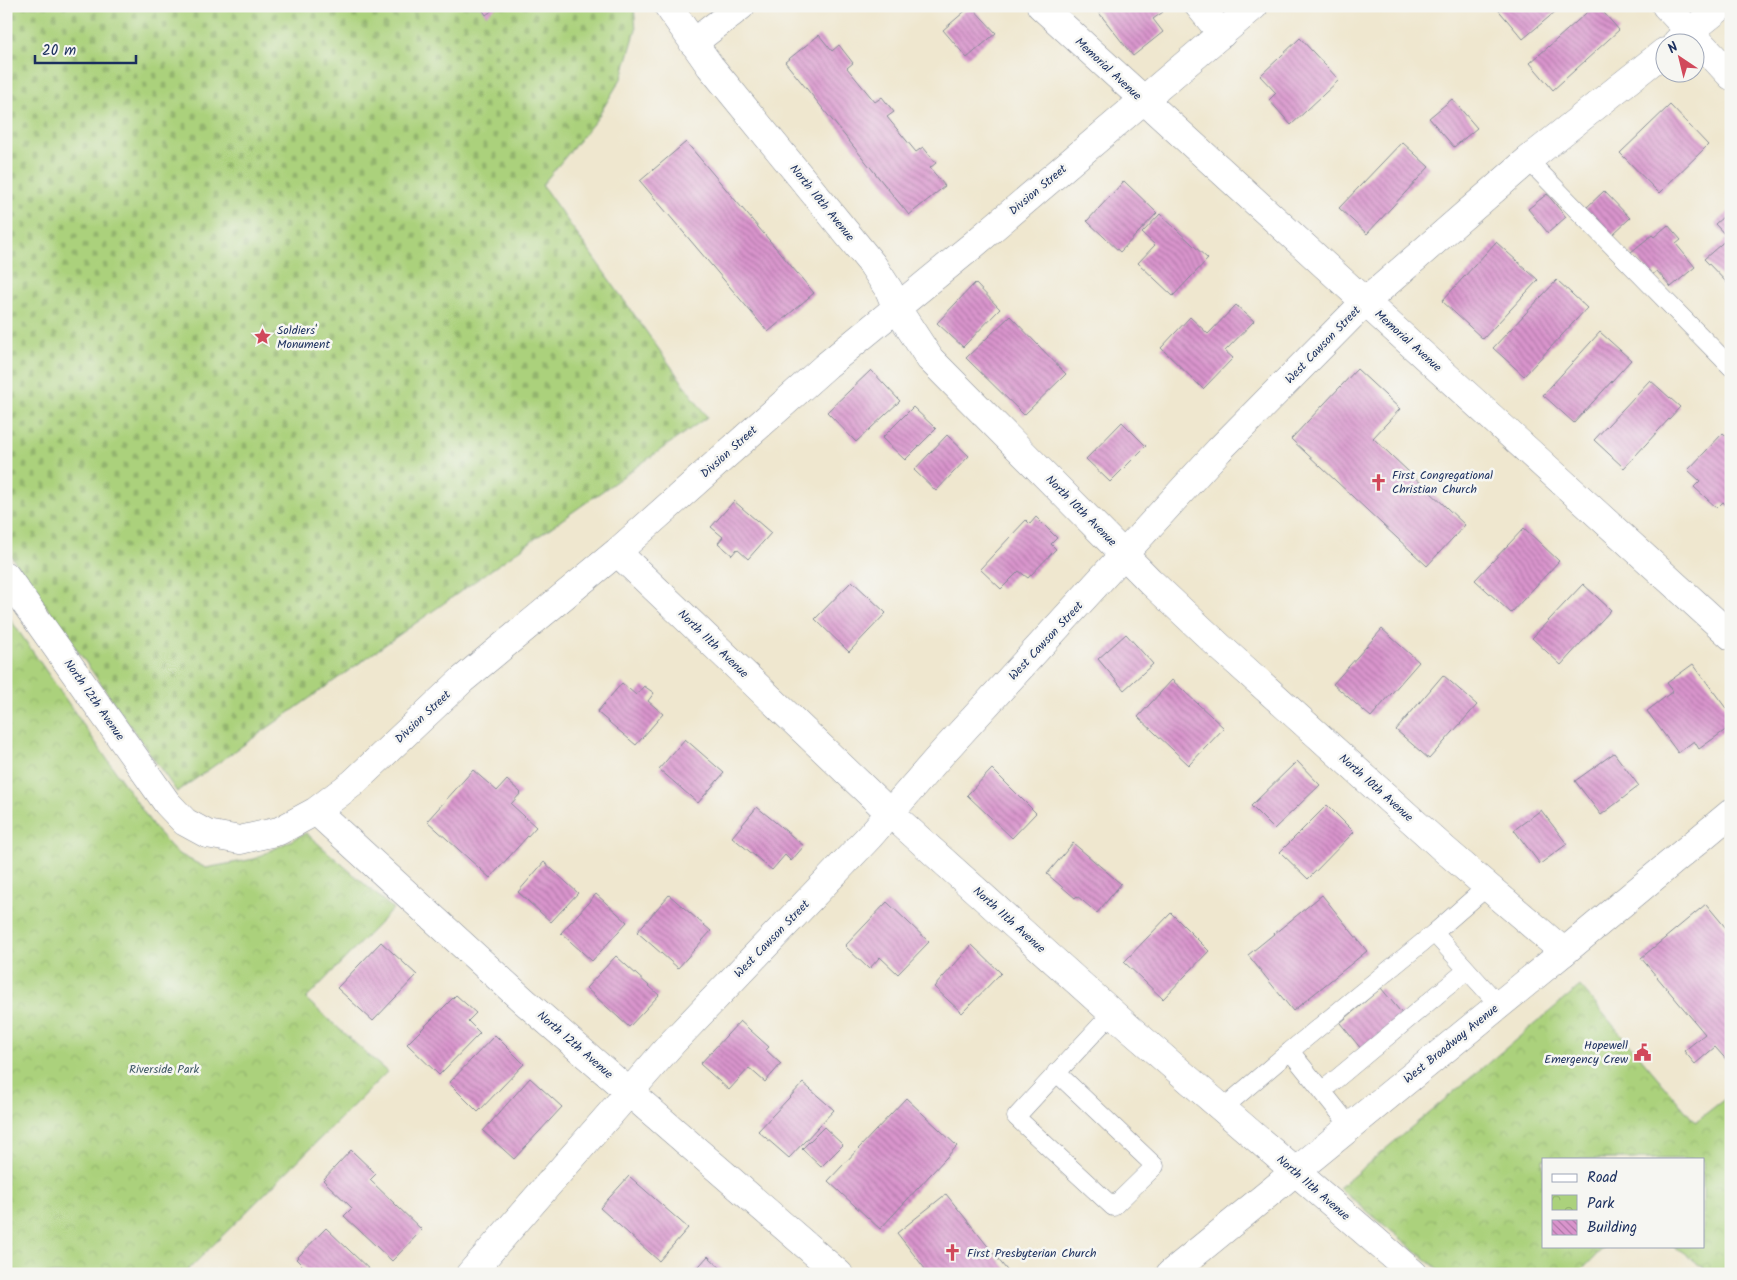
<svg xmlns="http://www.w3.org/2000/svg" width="1737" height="1280" viewBox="0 0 1737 1280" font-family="Kalam,sans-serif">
<defs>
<pattern id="cemetery-stones" width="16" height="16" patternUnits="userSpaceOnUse" patternTransform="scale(1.25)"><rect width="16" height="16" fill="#abd17c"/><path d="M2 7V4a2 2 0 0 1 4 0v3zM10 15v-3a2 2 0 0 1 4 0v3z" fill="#93b46e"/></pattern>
<pattern id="park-crowns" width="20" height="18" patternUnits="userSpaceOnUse" patternTransform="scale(1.25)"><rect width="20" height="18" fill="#abd17c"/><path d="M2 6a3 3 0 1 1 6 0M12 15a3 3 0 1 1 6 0" fill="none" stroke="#93b46e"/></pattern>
<pattern id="building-back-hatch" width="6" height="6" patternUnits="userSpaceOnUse" patternTransform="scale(1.25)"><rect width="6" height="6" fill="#d994cc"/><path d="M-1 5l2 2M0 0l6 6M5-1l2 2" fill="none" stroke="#af79a9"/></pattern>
</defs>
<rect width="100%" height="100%" fill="#f6f6f2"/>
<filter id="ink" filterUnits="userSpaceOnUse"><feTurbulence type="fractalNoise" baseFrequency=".02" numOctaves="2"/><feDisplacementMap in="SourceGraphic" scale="10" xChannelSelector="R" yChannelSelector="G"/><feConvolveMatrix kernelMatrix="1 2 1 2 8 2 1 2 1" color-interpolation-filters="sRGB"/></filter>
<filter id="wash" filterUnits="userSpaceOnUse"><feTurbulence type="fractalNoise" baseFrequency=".0096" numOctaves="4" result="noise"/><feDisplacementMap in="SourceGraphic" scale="20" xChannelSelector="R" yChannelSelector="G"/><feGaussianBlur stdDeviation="1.12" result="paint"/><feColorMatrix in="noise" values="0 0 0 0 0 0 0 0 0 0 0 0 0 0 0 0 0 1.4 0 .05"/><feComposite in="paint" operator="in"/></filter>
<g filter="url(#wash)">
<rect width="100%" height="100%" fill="#efe7cf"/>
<path fill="url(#cemetery-stones)" stroke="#63806d" d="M6,6H634L636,30L622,77L596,120L542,185L707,417L177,792L6,549Z"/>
<path fill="url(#park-crowns)" stroke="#63806d" d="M6,613L156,830L177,853L206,868L254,859L306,833L393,909L306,999L387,1072L184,1274H6Z
M1580,986L1695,1122L1731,1094V1274H1712L1673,1246H1703V1159H1543V1246H1605L1578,1274H1444L1339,1188Z"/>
<g id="blocks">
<path fill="url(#building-back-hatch)" d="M480,6H498L486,15Z
M971,6L996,33L967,58L943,30Z
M1099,6H1159L1163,12L1153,19L1163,32L1133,56L1096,9Z
M1495,6H1562L1523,39Z
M1594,6H1598L1619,30L1553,90L1530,63Z
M819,35L832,51L839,45L853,63L847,68L875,102L882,97L894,112L887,117L916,152L923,147L936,163L930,168L945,186L909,215L785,62Z
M1300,38L1339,80L1291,125L1269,100L1276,93L1260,76Z
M1452,99L1477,128L1454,147L1429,118Z
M1670,105L1708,145L1659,193L1620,153Z
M686,142L814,293L768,332L640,181Z
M1402,142L1429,167L1367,234L1339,208Z
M1124,181L1157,213L1120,252L1087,221Z
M1604,191L1630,218L1611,236L1585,209Z
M1547,194L1566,217L1548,233L1528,209Z
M1731,210V287L1704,259L1728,238L1715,224Z
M1160,214L1208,259L1173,296L1138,263L1155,245L1142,233Z
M1668,225L1681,240L1676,244L1695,267L1671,287L1657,271L1652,275L1631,252L1652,235L1654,237Z
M1496,242L1538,280L1483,339L1442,301Z
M1557,280L1587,308L1524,376L1493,348Z
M975,283L1000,309L963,347L937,323Z
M1236,305L1254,321L1225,351L1233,358L1203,389L1161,348L1190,317L1208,334Z
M1010,316L1066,374L1024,415L966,358Z
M1600,332L1631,360L1574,423L1543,395Z
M1357,369L1400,409L1373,438L1465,525L1427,566L1291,439Z
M871,370L900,401L856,442L827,412Z
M1650,380L1680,407L1624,468L1594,440Z
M913,407L936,429L905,460L882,438Z
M1122,422L1146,446L1110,482L1086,459Z
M1723,433L1731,440V509L1723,502L1717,508L1694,487L1700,481L1688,470Z
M947,435L969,456L936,491L914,470Z
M734,501L771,533L748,559L737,549L732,555L718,543L723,537L711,527Z
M1036,517L1057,538L1051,544L1056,549L1028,578L1019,571L1001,589L980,569L1026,520L1030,524Z
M1524,528L1559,561L1511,613L1475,580Z
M852,581L886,613L849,652L815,619Z
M1583,584L1611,610L1561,665L1532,638Z
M1382,629L1419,662L1371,717L1333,684Z
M1126,634L1153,664L1124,690L1098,659Z
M1693,664L1731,715V726L1699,749L1694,741L1678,753L1647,711L1673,691L1667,683Z
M1443,675L1477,705L1429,759L1396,730Z
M1172,680L1224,728L1189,765L1138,717Z
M622,683L636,695L644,686L654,693L648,701L663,714L636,745L597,712Z
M685,739L724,773L698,803L659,769Z
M1614,753L1639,786L1601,815L1575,781Z
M1297,761L1320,785L1274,829L1251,806Z
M992,769L1036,813L1012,838L967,795Z
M473,770L497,791L507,780L521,793L511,804L536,827L490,878L427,821Z
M1327,805L1354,832L1308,879L1280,852Z
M757,807L804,846L791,861L785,855L772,870L732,837Z
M1541,810L1567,844L1540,864L1514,830Z
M1073,843L1121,884L1097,913L1077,896L1075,898L1047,874Z
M544,862L578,893L551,922L518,892Z
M596,894L627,922L592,961L561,933Z
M669,895L711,931L678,968L637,932Z
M1322,895L1367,951L1293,1011L1248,955Z
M887,902L929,942L898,974L880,957L869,969L845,946Z
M1706,904L1731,934V1065L1715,1047L1695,1064L1684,1051L1705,1034L1641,958Z
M1171,913L1209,951L1163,999L1124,962Z
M381,942L417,975L373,1021L337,988Z
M972,945L1001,973L962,1013L934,987Z
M616,956L659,995L629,1027L586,988Z
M1381,988L1404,1016L1362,1050L1340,1023Z
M456,995L476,1013L468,1021L480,1033L439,1075L407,1044Z
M740,1021L769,1047L766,1050L781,1064L765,1082L749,1068L729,1090L700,1064Z
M495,1035L524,1064L478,1112L449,1083Z
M530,1078L562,1107L514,1159L483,1131Z
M803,1083L834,1110L789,1158L758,1131Z
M906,1098L957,1146L880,1229L828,1181Z
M824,1127L843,1145L821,1167L802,1149Z
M351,1150L376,1174L370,1180L422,1230L392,1261L344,1216L352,1208L323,1180Z
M629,1176L688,1228L659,1261L600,1208Z
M946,1194L1010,1274H929L897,1233Z
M326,1228L374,1274H311L296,1259Z
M708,1256L727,1274H692Z"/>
</g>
</g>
<g filter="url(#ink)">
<use href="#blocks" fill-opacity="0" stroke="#858b96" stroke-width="1"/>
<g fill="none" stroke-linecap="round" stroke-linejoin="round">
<defs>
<path id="service" d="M1528,160L1731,367
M1489,885L1434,933L1499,1005
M1290,1051L1434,933
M1056,1072L1155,1166L1113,1207L1016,1117L1112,1013
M1322,1091L1467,970
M1222,1109L1290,1051L1350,1126"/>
<path id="minor" d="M668,6L710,66L872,264L889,290L896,307L930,359L1150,581L1218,645L1445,850L1564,952
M1041,6L1731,636
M1199,6L1222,34
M1666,6L1731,76
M1677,42L1722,6
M693,43L741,6
M617,552L890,813L1129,1028L1414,1274
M6,576L167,803L185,822L207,834L240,840L279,831L316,811L353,783L462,680L617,552L827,365L972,246L1254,6
M316,811L524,1001L839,1274
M470,1274L673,1042L869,837L945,750L1219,450L1365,302L1528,160L1664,52"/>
<path id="secondary" d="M1170,1274L1564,952L1731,813"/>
</defs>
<use href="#service" stroke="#858b96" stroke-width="19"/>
<use href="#minor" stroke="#858b96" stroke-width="29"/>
<use href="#secondary" stroke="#858b96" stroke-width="29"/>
<use href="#service" stroke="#fff" stroke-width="18"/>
<use href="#minor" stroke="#fff" stroke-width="28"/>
<use href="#secondary" stroke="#fff" stroke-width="28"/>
</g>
</g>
<defs>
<symbol id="sight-bare" viewBox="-9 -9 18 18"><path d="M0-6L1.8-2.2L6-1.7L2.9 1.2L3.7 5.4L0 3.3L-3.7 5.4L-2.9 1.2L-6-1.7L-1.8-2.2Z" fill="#d1495b" stroke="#f6f6f2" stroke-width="2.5" paint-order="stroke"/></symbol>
<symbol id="church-bare" viewBox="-9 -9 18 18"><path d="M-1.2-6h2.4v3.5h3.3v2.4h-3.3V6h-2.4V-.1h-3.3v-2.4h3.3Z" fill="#d1495b" stroke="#f6f6f2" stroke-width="2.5" paint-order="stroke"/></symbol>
<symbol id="civic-bare" viewBox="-9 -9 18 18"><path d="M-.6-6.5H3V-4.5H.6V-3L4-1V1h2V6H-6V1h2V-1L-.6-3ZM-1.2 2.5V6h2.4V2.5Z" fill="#d1495b" stroke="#f6f6f2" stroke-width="2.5" paint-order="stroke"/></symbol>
</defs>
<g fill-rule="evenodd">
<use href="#sight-bare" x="250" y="324" width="25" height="25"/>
<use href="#church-bare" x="1366" y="470" width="25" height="25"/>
<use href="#civic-bare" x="1630" y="1040" width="25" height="25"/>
<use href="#church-bare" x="940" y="1240" width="25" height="25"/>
</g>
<g text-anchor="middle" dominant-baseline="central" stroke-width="5" stroke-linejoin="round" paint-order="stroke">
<g font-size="12" fill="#1b2f5e" stroke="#f6f6f2">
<text transform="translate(1108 69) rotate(43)">Memorial Avenue</text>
<text transform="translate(1038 190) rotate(-40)">Divsion Street</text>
<text transform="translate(822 203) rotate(51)">North 10th Avenue</text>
<text transform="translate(1408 341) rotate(42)">Memorial Avenue</text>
<text transform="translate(1323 345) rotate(-46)">West Cawson Street</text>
<text transform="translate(729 452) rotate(-42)">Divsion Street</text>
<text transform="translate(1081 511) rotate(45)">North 10th Avenue</text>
<text transform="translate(1046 641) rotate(-47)">West Cawson Street</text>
<text transform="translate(713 644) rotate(44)">North 11th Avenue</text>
<text transform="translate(94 700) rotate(55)">North 12th Avenue</text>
<text transform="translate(423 717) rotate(-43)">Divsion Street</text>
<text transform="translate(1376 788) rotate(42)">North 10th Avenue</text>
<text transform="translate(1009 920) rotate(42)">North 11th Avenue</text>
<text transform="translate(772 939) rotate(-46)">West Cawson Street</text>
<text transform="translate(1451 1044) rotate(-39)">West Broadway Avenue</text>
<text transform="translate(575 1045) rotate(41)">North 12th Avenue</text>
<text transform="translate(1313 1188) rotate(41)">North 11th Avenue</text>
</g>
<g font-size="12" fill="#1b2f5e" stroke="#f6f6f2" text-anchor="start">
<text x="277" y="330">Soldiers'<tspan x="277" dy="14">Monument</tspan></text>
<text x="1392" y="475">First Congregational<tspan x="1392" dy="14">Christian Church</tspan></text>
<text x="1628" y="1045" text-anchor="end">Hopewell<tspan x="1628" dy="14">Emergency Crew</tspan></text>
<text x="967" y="1253">First Presbyterian Church</text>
</g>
<g font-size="12" fill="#3f5866" stroke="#f6f6f2">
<text x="164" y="1069">Riverside Park</text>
</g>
</g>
<rect width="1737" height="1280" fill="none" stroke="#f6f6f2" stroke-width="25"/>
<rect x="1542" y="1158" width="162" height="90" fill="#f6f6f2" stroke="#9ea6b7"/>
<rect x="1552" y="1174" width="25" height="8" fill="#ffffff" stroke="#9ea6b7"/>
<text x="1587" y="1182" font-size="15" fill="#1b2f5e">Road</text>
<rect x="1552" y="1195" width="25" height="15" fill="url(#park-crowns)" stroke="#9ea6b7"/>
<text x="1587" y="1208" font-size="15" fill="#1b2f5e">Park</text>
<rect x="1552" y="1220" width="25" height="15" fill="url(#building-back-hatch)" stroke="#9ea6b7"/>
<text x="1587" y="1232" font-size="15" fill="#1b2f5e">Building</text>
<g transform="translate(1680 58) rotate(325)"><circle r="24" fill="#f6f6f2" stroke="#9ea6b7"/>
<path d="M0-4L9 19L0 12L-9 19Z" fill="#d1495b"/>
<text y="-8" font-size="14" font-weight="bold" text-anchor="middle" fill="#1b2f5e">N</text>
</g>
<path d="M35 55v8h101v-8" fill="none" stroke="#1b2f5e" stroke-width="2.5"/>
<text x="42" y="55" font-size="15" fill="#1b2f5e" stroke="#f6f6f2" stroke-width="4" paint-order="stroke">20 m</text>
</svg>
